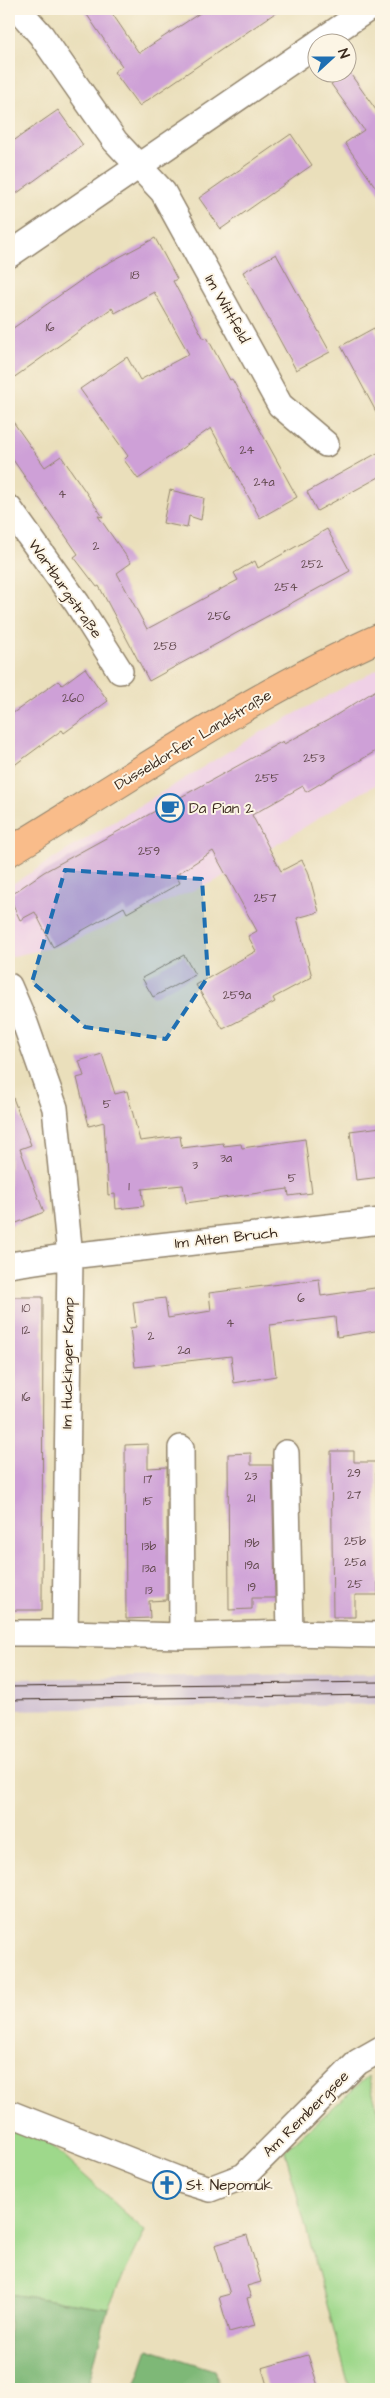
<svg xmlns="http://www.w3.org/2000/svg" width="390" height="2398" viewBox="0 0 390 2398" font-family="'Architects Daughter',sans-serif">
<rect width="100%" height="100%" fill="#fcf5e5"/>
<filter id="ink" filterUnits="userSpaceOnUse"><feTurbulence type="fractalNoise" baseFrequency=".02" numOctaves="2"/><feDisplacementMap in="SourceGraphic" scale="10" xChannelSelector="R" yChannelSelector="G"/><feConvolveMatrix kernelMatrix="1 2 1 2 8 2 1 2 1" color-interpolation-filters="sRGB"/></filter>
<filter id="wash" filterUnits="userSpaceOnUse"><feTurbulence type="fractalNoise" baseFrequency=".0096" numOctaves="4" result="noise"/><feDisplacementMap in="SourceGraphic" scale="20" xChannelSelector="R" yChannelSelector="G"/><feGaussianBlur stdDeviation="1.12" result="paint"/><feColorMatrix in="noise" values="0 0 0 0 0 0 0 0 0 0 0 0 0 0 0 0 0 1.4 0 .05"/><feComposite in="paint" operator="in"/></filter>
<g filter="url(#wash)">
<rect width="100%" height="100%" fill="#eadfbb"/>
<path fill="#efd0e6" d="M381,667V782L338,806L227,876L64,945L9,957V886L252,737Z"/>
<path fill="#cdbed2" d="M381,1673V1704L9,1710V1679Z"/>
<path fill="#9ed88b" stroke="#6c8154" d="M368,2076L381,2122V2389H350L285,2151Z
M9,2118L36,2131L145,2231L108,2308L9,2294Z"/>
<path fill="#7eb877" stroke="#5c714a" d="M9,2294L108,2308L89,2383L104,2389H9Z
M148,2349L214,2370L220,2389H134Z"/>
<g id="blocks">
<path fill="#cea0d7" d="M83,9H109L139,53L206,9H281L139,106L114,72L122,66Z
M349,72L381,117V195L345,143L364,130L331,84Z
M58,110L83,145L9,199V144Z
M291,134L312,165L221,229L199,198Z
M155,238L177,279L173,281L204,339L207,337L230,380L232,379L297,497L260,518L211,428L138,479L124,460L128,456L80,389L127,357L140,380L189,354L154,292L115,313L112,308L9,381V331L97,269Z
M276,254L330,352L296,370L243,272Z
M374,328L381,342V421L341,346Z
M9,416L45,467L61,456L103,517L98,516L131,563L117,573L147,629L238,580L234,573L244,567L255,561L258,568L327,529L350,571L149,681L99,586L97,587L74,557L78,554L9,454Z
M381,451V476L317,511L307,492Z
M170,490L204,498L201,520L189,516L187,528L163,523Z
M85,668L108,701L64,733L62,730L9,769V716L58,681L62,685Z
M381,687V748L306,792L303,786L252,815L281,871L302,860L308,871L319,912L297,918L312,977L273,998L275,1002L223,1029L196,985L256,951L248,936L257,931L213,851L176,875L180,883L127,913L124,907L53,947L35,912L20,920L9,896L44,872L283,741L284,744L330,719Z
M184,955L195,975L153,997L142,978Z
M102,1054L115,1094L127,1091L140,1141L180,1136L182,1148L223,1143L224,1146L241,1144L242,1148L305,1139L312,1193L289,1196L288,1189L186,1203L183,1185L142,1189L144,1206L116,1209L115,1194L108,1195L104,1122L89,1126L77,1078L84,1076L79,1061Z
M10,1090L31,1145L20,1149L44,1212L9,1226Z
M381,1127V1177L356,1180L350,1131Z
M319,1279L321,1296L381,1287V1330L337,1337L335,1317L270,1325L276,1376L234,1383L231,1356L135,1367L130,1328L136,1327L133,1302L165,1298L168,1318L211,1311L209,1293Z
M9,1297H43L42,1610H9Z
M148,1444V1468L167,1467V1600L149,1601L150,1618L126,1619L125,1445Z
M331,1451H354V1462H376L378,1595H355V1617H333Z
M251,1453V1465H272L275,1598H252V1609L229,1610L228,1454Z
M247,2235L261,2282L247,2286L251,2297L247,2298L255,2325L229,2332L219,2297L230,2294L215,2245Z
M308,2355L319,2389H268L262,2368Z"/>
</g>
</g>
<g filter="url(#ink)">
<use href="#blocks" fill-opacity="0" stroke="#92846c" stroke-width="1"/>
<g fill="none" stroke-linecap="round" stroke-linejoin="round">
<defs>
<path id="minor" d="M18,9L41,35L115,141L163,192L280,405L326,444
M319,42L368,9
M9,255L318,43
M9,508L77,603L120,671
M9,986L25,1023L55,1108L70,1256L65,1633L182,1636L290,1633L381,1635
M9,1265L70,1256L381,1221
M181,1448L182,1636
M286,1453L290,1633
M9,1633H65
M9,2113L177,2179L210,2189L244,2176L358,2062L381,2049"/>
<path id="major" d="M9,852C131,778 251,695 381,637"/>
</defs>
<use href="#minor" stroke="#92846c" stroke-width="28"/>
<use href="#major" stroke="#92846c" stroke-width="30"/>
<use href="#minor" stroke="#fff" stroke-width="25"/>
<use href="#major" stroke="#f9bc8a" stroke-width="28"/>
<path stroke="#3b2a1e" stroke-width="1" d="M9,1687L381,1682
M9,1700L381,1695"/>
</g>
</g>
<path fill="#1f6fb2" fill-opacity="0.2" stroke="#1f6fb2" stroke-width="4" stroke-dasharray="10 6" stroke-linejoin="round" d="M65,870L202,879L208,977L166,1039L85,1027L32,982Z"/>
<defs>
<symbol id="cafe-ring" viewBox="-11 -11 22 22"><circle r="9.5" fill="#fcf5e5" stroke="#1f6fb2" stroke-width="1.5"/><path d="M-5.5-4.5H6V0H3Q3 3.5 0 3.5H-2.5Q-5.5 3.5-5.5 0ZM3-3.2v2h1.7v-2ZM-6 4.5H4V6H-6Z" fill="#1f6fb2"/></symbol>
<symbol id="church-ring" viewBox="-11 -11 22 22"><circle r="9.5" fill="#fcf5e5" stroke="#1f6fb2" stroke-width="1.5"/><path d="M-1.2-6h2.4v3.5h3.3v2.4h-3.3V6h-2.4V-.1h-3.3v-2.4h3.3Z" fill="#1f6fb2"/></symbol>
</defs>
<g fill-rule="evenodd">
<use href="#cafe-ring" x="154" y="792" width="32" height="32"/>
<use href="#church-ring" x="151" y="2169" width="32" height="32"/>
</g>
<g text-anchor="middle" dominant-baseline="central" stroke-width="4" stroke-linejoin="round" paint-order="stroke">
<g font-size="12" fill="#60484c">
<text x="135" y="275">18</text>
<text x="50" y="327">16</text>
<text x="247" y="450">24</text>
<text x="264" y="482">24a</text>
<text x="62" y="494">4</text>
<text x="96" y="546">2</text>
<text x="312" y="564">252</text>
<text x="286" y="587">254</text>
<text x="219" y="616">256</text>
<text x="165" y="646">258</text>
<text x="73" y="698">260</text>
<text x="314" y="758">253</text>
<text x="267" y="778">255</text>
<text x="149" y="851">259</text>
<text x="265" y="898">257</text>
<text x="237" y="995">259a</text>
<text x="107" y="1104">5</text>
<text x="226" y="1158">3a</text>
<text x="195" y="1165">3</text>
<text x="292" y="1178">5</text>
<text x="129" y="1186">1</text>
<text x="301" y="1298">6</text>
<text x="26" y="1308">10</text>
<text x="230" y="1323">4</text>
<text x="26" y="1330">12</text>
<text x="151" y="1336">2</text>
<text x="184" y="1350">2a</text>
<text x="26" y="1397">16</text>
<text x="354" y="1473">29</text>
<text x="251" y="1476">23</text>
<text x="148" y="1479">17</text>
<text x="354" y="1495">27</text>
<text x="251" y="1498">21</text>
<text x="148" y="1501">15</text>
<text x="355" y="1541">25b</text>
<text x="252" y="1543">19b</text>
<text x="149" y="1546">13b</text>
<text x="355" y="1562">25a</text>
<text x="252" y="1565">19a</text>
<text x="149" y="1568">13a</text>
<text x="355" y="1584">25</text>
<text x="252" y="1587">19</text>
<text x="149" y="1590">13</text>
</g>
<g font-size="15" fill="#3b2a1e" stroke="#fcf5e5">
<text transform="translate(227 309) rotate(61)">Im Wittfeld</text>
<text transform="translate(65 589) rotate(55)">Wartburgstraße</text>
<text transform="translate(193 740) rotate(-31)">Düsseldorfer Landstraße</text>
<text transform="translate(226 1238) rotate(-6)">Im Alten Bruch</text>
<text transform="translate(68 1363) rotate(-89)">Im Huckinger Kamp</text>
<text transform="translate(306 2114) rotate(-45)">Am Rembergsee</text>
</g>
<g font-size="15" fill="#3b2a1e" stroke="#fcf5e5" text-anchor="start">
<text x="189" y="808">Da Pian 2</text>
<text x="186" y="2185">St. Nepomuk</text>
</g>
</g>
<rect width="390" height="2398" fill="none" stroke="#fcf5e5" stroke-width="30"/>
<g transform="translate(332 58) rotate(69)"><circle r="24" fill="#fcf5e5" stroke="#afa495"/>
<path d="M0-4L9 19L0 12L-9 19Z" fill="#1f6fb2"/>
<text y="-8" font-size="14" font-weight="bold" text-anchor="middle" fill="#3b2a1e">N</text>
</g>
</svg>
